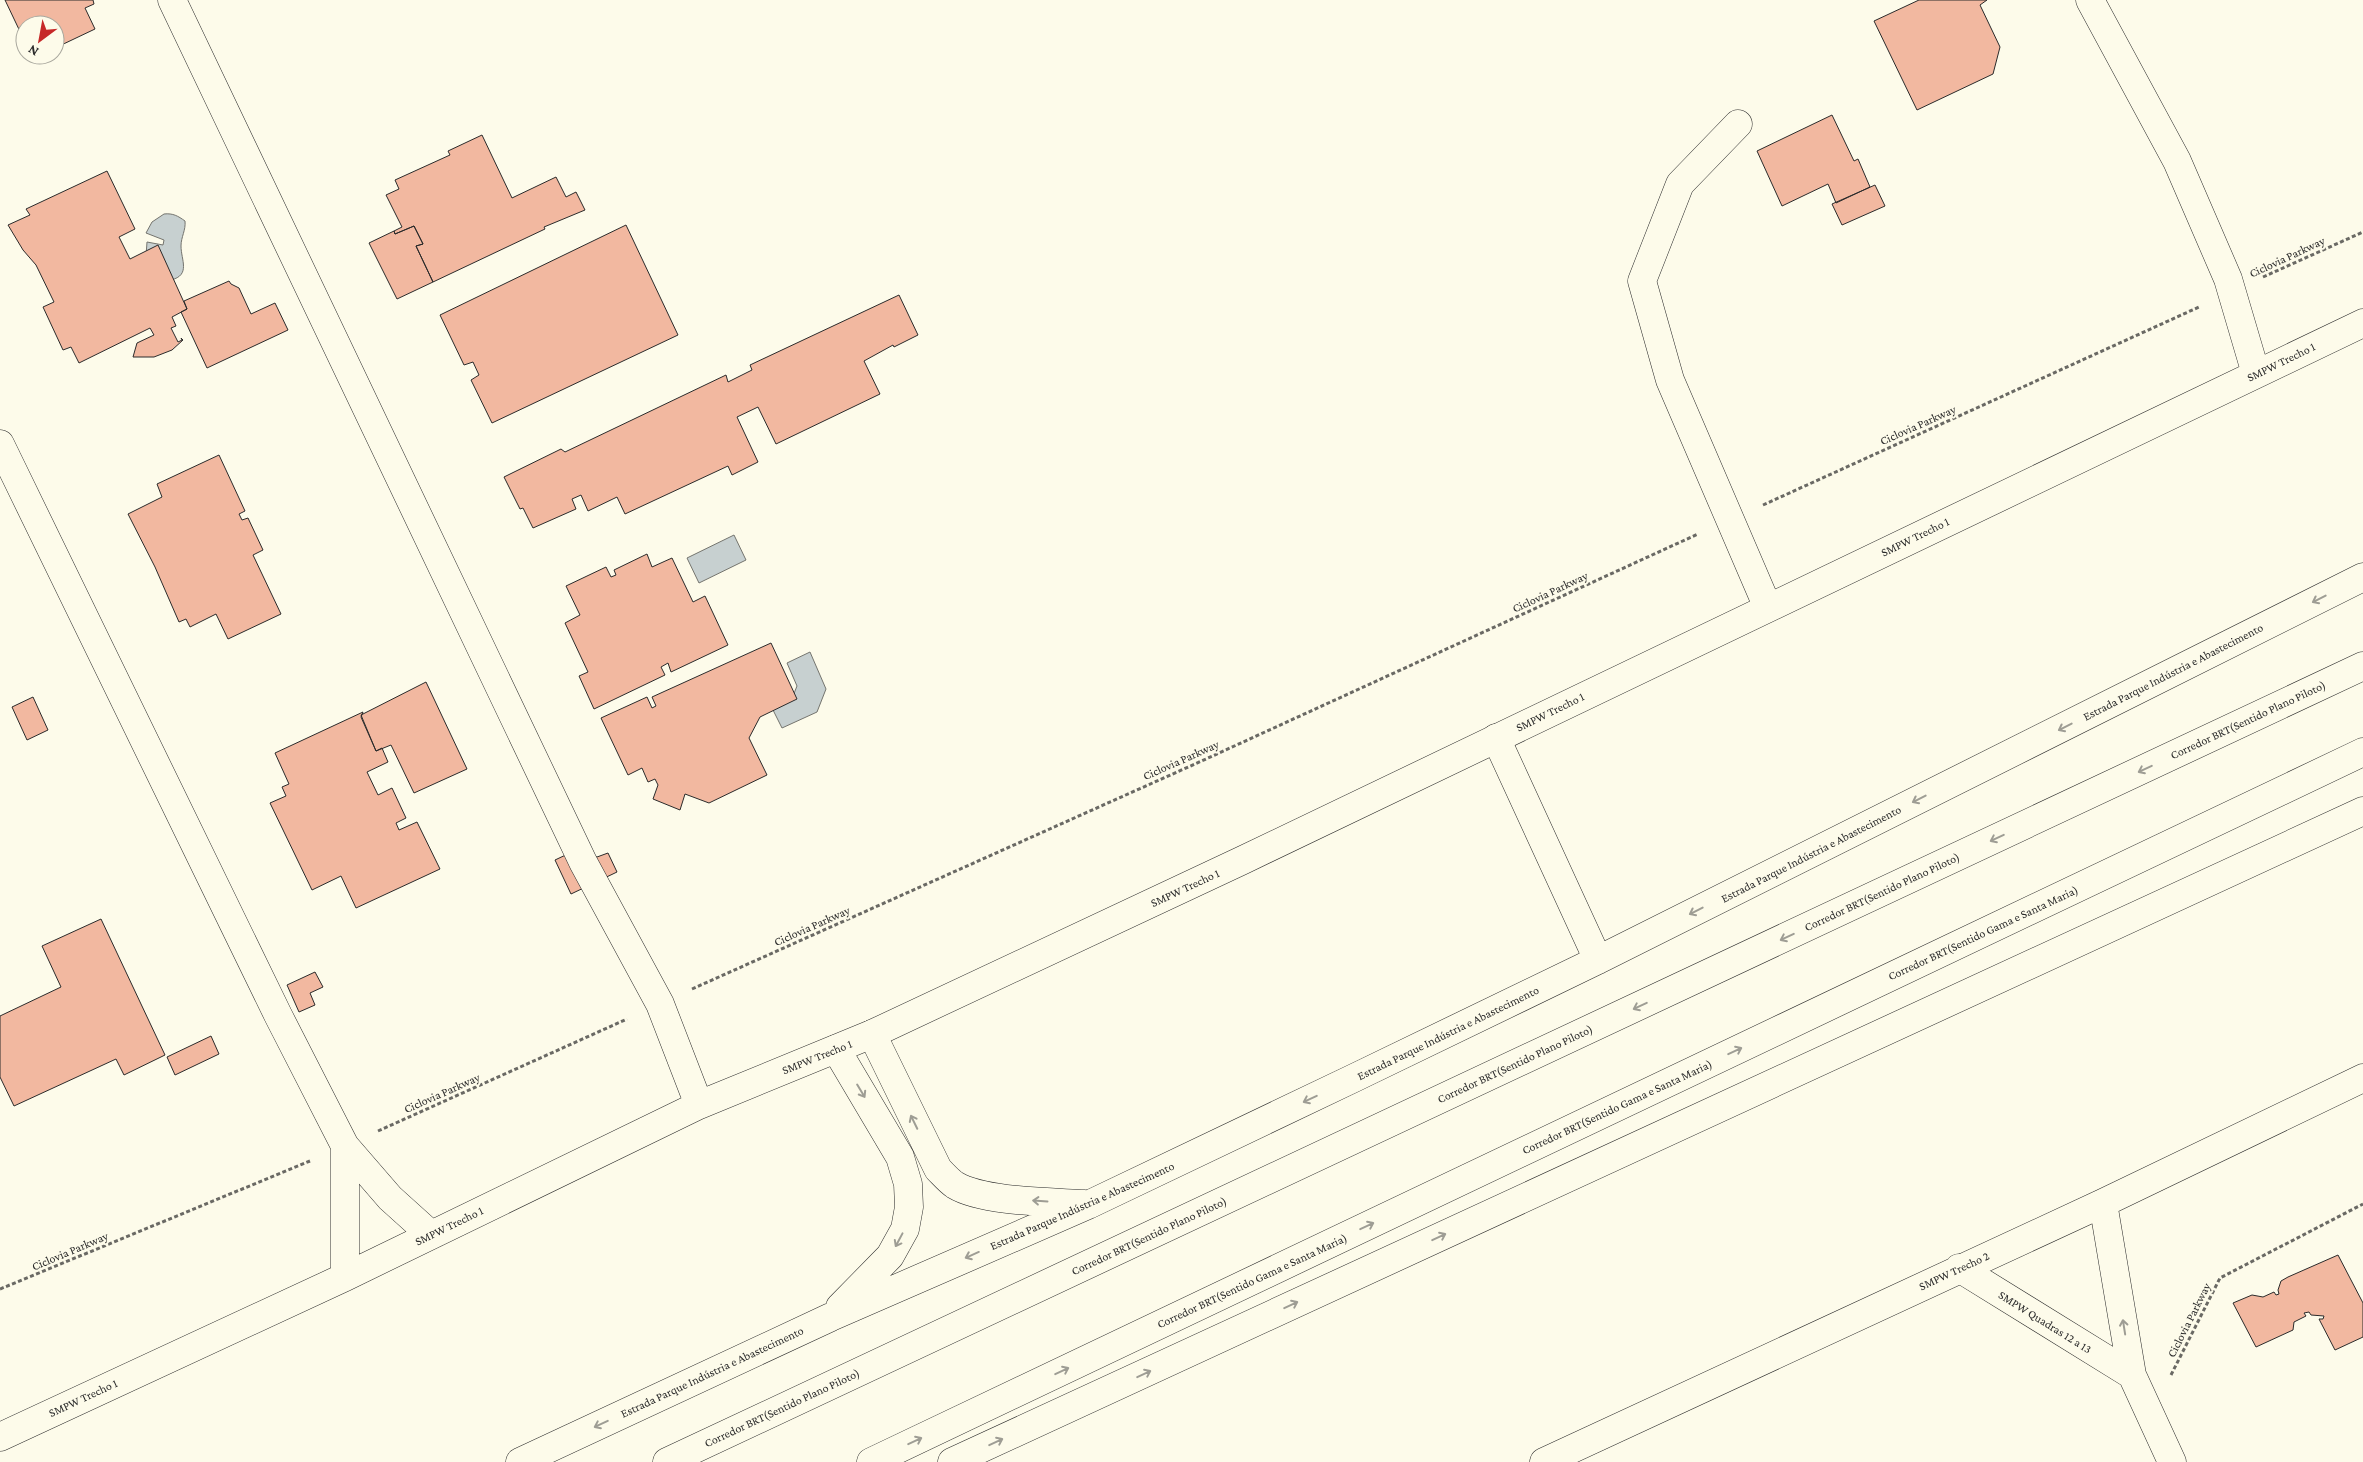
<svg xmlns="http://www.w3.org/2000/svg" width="2363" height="1462" viewBox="0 0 2363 1462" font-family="'Crimson Pro',serif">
<rect width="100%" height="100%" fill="#fdfbea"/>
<path fill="#c7d0d0" stroke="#74746e" d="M164,214C173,213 178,216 185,221C186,230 181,237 181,246C181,260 191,275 171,280L146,256L147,242L163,245L164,240L146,233L152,222Z
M734,535L746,560L699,583L687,558Z
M810,652L826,689L817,712L782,728L771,706L793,696L797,686L787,663Z"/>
<path fill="#f2b8a0" stroke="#2b2b2b" d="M5,0H93L94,4L85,8L95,29L55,48V25H25V42Z
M1919,0H1987L1980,5L2000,47L1993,74L1917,110L1874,21Z
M1832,115L1854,161L1858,159L1870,187L1836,203L1828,184L1782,206L1757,151Z
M482,135L512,198L556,177L566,197L576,192L585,210L544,227L545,229L433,282L416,246L423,244L414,226L395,234L394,231L402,227L386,195L399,189L395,180L450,155L448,151Z
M107,171L135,229L119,237L130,259L158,245L187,309L172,317L176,326L171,328L178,342L182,340L181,338L183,340L172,350L154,357H133L137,343L154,335L150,328L79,363L71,347L63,350L43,307L54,302L36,265L23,250L8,225L30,215L26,209Z
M1875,185L1885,206L1842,225L1832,204Z
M626,225L678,335L492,423L471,380L479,375L473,362L464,365L440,315Z
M414,226L423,244L416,246L433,282L397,299L369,243L394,231L395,234Z
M229,281L231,284L239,288L251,314L275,303L288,330L207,368L181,312L187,309L184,301Z
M899,295L918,335L894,347L893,345L864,361L880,394L776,444L758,407L737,417L758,462L732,475L728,466L625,514L617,497L588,511L581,495L572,499L576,509L533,528L523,508L520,509L504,477L561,449L565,452L726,375L728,382L752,370L750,365Z
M219,455L245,511L239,514L242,520L248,518L263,550L253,555L281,614L228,639L216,614L190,627L186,619L179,622L155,567L128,514L162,497L157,484Z
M647,554L652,567L672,558L693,602L705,596L728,645L671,672L668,663L661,667L665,675L594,709L579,676L588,672L565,623L580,615L566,586L606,567L611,577L616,575L614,570Z
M771,643L797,699L760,717L749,738L767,775L709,803L685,794L680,810L653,799L658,785L655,779L648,782L642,768L628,775L601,718L647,697L652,708L656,706L652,697Z
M426,682L467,769L414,793L391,745L376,751L361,715Z
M33,697L48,730L27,740L12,707Z
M363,712L361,717L376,751L382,748L388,762L367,772L378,795L392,788L406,818L396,823L399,830L417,822L440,869L356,908L341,876L312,890L270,803L286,796L282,787L289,784L275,753Z
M572,852L597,857L608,853L617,872L571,894L555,860Z
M101,919L165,1055L124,1075L116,1059L14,1106L0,1077V1016L61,987L42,946Z
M315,972L323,987L310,993L315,1005L299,1012L287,985Z
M211,1036L219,1054L175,1075L167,1057Z
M2338,1255L2363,1303V1337L2335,1350L2319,1319H2323L2324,1316L2311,1315L2309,1312L2304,1313L2306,1316L2294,1322L2293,1330L2256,1347L2233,1303L2252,1295L2263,1297L2274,1292L2276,1295L2279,1294L2278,1290L2281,1281L2288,1277Z"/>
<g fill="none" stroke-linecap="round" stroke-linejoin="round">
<defs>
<path id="minor" d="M172,0L583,862L660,1004L699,1105
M2090,0L2177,161L2228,279L2256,374
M1738,124L1680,184L1642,281L1670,380L1768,608
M0,444L278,1015L345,1146L390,1198L431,1235
M345,1146V1277
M2103,1203L2132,1375L2172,1462
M1959,1268L2132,1375
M0,1437L345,1277L699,1105L872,1034L1243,860L2363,323
M667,1462L2363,666
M871,1462L2363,752
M1544,1462L2103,1203L2363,1078"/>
<path id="highway" d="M1496,738L1598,960
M872,1034L938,1169C943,1174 949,1181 955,1185C983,1202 1051,1202 1084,1204
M836,1049L900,1157L908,1184L909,1207L905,1229L890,1256L840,1307
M520,1462L831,1317L1088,1205L1354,1078L1598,960L2363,577
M952,1462L2363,811"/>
</defs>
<use href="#minor" stroke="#2b2b2b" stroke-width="29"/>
<use href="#highway" stroke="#2b2b2b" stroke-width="29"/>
<path stroke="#6a6964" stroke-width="3" stroke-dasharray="4 2.5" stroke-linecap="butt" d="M2263,277L2363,232
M1763,505L2199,307
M692,989L1195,764L1698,534
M378,1131L627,1019
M0,1289L310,1161
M2171,1375L2220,1278L2363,1204"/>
<use href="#minor" stroke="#fdfbea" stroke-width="28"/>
<use href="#highway" stroke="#fdfbea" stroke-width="28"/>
</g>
<defs><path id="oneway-shaft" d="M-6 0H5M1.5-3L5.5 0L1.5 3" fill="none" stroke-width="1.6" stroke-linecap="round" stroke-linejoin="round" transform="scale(1.25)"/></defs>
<g stroke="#9e9d94">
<use href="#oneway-shaft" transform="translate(2319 599) rotate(153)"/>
<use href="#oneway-shaft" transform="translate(2065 727) rotate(153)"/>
<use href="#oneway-shaft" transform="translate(2145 769) rotate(155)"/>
<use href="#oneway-shaft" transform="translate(1919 799) rotate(153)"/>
<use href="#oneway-shaft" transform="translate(1997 838) rotate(155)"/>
<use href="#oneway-shaft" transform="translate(1696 911) rotate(153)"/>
<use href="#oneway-shaft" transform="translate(1787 937) rotate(155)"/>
<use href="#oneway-shaft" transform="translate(1640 1006) rotate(155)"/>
<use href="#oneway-shaft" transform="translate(1735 1051) rotate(-25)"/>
<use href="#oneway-shaft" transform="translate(861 1091) rotate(59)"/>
<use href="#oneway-shaft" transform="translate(1310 1099) rotate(155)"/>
<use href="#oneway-shaft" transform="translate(914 1122) rotate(-116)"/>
<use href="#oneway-shaft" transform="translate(1040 1201) rotate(-176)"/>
<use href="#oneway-shaft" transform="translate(1367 1226) rotate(-25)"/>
<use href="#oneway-shaft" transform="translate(1439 1237) rotate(-25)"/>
<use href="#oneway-shaft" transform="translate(899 1240) rotate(118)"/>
<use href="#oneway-shaft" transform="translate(972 1255) rotate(156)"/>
<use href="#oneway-shaft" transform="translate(1291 1305) rotate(-25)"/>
<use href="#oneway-shaft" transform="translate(2124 1327) rotate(-99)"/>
<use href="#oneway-shaft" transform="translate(1062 1371) rotate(-25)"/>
<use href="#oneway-shaft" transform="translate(1144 1374) rotate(-25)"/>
<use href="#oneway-shaft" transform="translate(601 1424) rotate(155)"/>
<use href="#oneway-shaft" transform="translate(915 1441) rotate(-25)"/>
<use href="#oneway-shaft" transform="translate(996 1442) rotate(-25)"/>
</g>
<g text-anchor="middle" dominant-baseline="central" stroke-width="4" stroke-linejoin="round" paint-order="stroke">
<g font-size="12" fill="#2b2b2b" stroke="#fdfbea">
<text transform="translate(2287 257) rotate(-25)">Ciclovia Parkway</text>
<text transform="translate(2281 362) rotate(-26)">SMPW Trecho 1</text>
<text transform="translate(1918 425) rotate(-24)">Ciclovia Parkway</text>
<text transform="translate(1915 537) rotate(-26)">SMPW Trecho 1</text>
<text transform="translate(1550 592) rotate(-25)">Ciclovia Parkway</text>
<text transform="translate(2173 672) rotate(-27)">Estrada Parque Indústria e Abastecimento</text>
<text transform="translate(1550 712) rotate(-26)">SMPW Trecho 1</text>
<text transform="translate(2248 720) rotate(-25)">Corredor BRT(Sentido Plano Piloto)</text>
<text transform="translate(1181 760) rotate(-24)">Ciclovia Parkway</text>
<text transform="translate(1811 854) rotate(-27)">Estrada Parque Indústria e Abastecimento</text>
<text transform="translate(1185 888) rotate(-25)">SMPW Trecho 1</text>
<text transform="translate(1882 892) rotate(-25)">Corredor BRT(Sentido Plano Piloto)</text>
<text transform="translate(812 926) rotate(-24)">Ciclovia Parkway</text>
<text transform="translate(1983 933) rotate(-25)">Corredor BRT(Sentido Gama e Santa Maria)</text>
<text transform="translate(1448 1033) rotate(-26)">Estrada Parque Indústria e Abastecimento</text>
<text transform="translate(817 1057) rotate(-22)">SMPW Trecho 1</text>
<text transform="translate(1515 1064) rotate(-25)">Corredor BRT(Sentido Plano Piloto)</text>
<text transform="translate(442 1093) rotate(-24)">Ciclovia Parkway</text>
<text transform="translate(1617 1107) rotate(-25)">Corredor BRT(Sentido Gama e Santa Maria)</text>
<text transform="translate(1082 1206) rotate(-24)">Estrada Parque Indústria e Abastecimento</text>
<text transform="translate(449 1226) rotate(-26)">SMPW Trecho 1</text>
<text transform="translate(1149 1236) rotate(-25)">Corredor BRT(Sentido Plano Piloto)</text>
<text transform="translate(70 1251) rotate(-23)">Ciclovia Parkway</text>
<text transform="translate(1954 1271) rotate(-25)">SMPW Trecho 2</text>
<text transform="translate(1252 1281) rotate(-25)">Corredor BRT(Sentido Gama e Santa Maria)</text>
<text transform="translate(2189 1320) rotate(-63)">Ciclovia Parkway</text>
<text transform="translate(2045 1322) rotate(32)">SMPW Quadras 12 a 13</text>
<text transform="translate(712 1372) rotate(-25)">Estrada Parque Indústria e Abastecimento</text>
<text transform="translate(83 1398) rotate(-25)">SMPW Trecho 1</text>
<text transform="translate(782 1408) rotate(-25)">Corredor BRT(Sentido Plano Piloto)</text>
</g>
</g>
<g transform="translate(40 40) rotate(212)"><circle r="24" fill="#fdfbea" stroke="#a9a89e"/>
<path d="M0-4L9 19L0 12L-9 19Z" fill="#c62828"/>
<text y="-8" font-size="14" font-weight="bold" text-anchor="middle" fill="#2b2b2b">N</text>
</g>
</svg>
